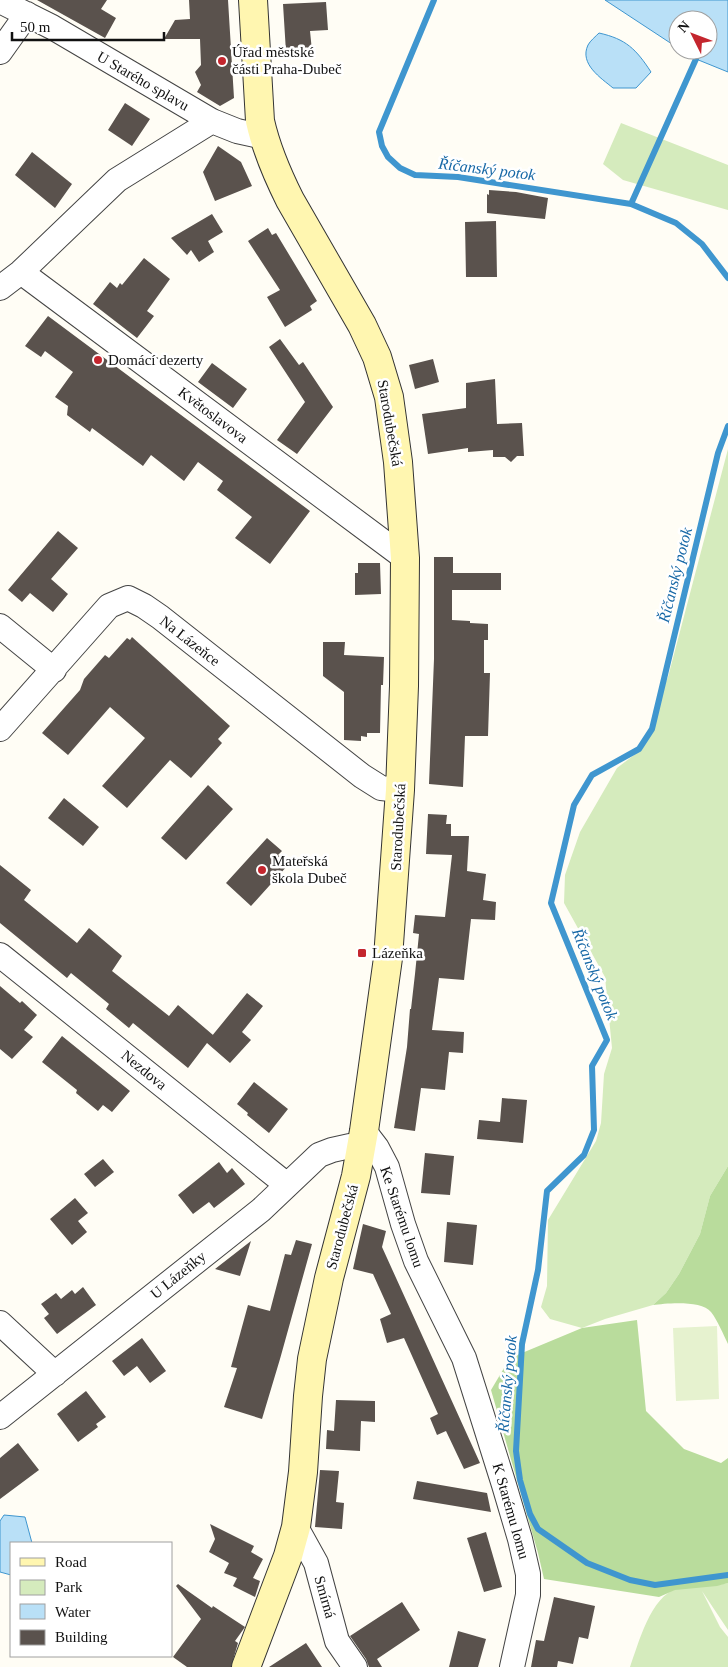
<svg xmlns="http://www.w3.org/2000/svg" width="728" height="1667" viewBox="0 0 728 1667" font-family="Georgia,serif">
<rect width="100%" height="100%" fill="#fffdf5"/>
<path fill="#d5ebbd" d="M621,123L728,165V210L623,180L603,164Z
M728,449V1166L710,1196L700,1234L679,1274L666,1293L653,1305L605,1319L582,1328L550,1319L541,1307L547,1286L548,1220L596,1141L601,1123L604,1074L612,1048L605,977L564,903L565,875L580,832L617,768L642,749L649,734L654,709L668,677Z
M728,1583V1630L702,1591L720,1627L728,1637V1667H630C638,1645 651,1595 677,1589C694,1586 711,1587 728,1583Z"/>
<path fill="#b9dc9c" d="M728,1166V1344C723,1334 718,1321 711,1312C702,1300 667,1303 653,1305L666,1293L679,1274L700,1234L710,1196Z
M637,1320L646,1411L684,1449L721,1463L728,1458V1583L717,1586L675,1590L659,1597L544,1579L538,1553L491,1390L510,1358L582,1328Z"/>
<path fill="#e6f2cf" d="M717,1326L719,1399L676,1401L673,1328Z"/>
<path fill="#b9e0f7" stroke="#3f96cf" d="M605,0H728V72L696,59L682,50H708V20H678V48Z
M599,33C626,39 636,49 651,72L636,88H613C601,78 579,64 588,45C590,41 596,36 599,33Z
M4,1515L25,1517L32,1543H11V1575L0,1572V1521Z"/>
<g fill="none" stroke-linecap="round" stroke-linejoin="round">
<path stroke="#3f96cf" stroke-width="6" d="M434,0L379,132L382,146L388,157L400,168L415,175L458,177L631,204L676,223L702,244L728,278
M631,204L696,59
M728,426L718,453L652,729L639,749L592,775L574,805L551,903L607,1040L592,1066L594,1130L584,1155L547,1191L538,1270L522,1344L516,1451L520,1480L530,1514L538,1529L587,1563L630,1580L655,1585L728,1575"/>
</g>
<path fill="#5a524d" d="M37,0H107L101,9L116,18L105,38Z
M189,0H228L234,98L220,106L197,92L201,85L195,72L201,65L200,39H164L175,20L190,19Z
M326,2L328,30L310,31L312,51L286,52L283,4Z
M125,103L150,119L132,146L108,130Z
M218,146L241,162L252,186L215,201L203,172Z
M32,152L72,184L55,208L15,175Z
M489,190L516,192L548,198L545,219L487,213V194L489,195Z
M212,214L223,232L208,241L214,252L199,262L191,250L187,255L171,238Z
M496,221L497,277H466L465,222Z
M268,228L272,235L276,233L317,301L310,306L312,310L285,327L267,297L280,290L248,241Z
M144,258L170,279L147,311L154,316L137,338L93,304L110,282L117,288L120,283L122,285Z
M48,316L310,511L270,564L235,538L252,517L217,490L223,481L198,462L184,481L151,455L143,466L92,428L90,432L67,415L68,406L55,397L73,372L45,351L41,357L25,346Z
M280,339L299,365L303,362L333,407L297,454L277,440L305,402L269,347Z
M433,359L439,382L415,389L409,365Z
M212,363L247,389L233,408L198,382Z
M495,379L497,424L522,423L524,456H517L511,462L505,457H493V450L468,452V448L428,454L422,414L466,408V383Z
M58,531L78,548L51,579L68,594L53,612L30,593L22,602L8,590Z
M434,557H453V573H501V590H452V620L470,621V623L488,624V640H484V673H490L488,736H465L463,787L429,784L434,659Z
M358,563H380L381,594L355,595V573H358Z
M132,637L230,726L218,739L222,743L191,778L170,760L127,808L102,786L145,738L110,707L68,755L42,733L80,690L84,679L105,655L109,658L127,638L130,640Z
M323,642H345L344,655L384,657L383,685H381L380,733H367V737L361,736V741L344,740V692L323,676Z
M208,785L233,809L186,860L161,838Z
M64,798L99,827L83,846L48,818Z
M428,814L447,815L446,824H451V836H469L467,871L486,874L483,900L496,902L495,920L471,919L464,980L439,978L432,1030L464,1032L463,1053L449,1052L445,1090L421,1088L415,1131L394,1128L407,1047L410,1009H411L415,974L419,934L413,933L415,915L445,917L452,855L426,854Z
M267,838L282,851L278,855L288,865L251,906L226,883Z
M0,865L31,890L24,900L77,943L89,928L122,956L112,971L169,1016L178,1005L213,1035L207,1042L247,993L263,1006L242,1032L251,1040L230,1063L207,1043L188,1068L133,1023L129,1028L106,1009L109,1004L71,973L67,978L0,923Z
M0,986L20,1003L22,1001L37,1015L24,1030L33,1037L12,1059L0,1049Z
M62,1036L130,1091L112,1112L103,1105L98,1111L76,1093L77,1090L42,1062Z
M254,1082L288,1109L269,1133L247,1115L248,1113L237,1104Z
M502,1098L527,1100L523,1143L477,1139L479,1120L500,1122Z
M425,1153L454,1156L450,1195L421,1193Z
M103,1159L114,1172L95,1187L84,1174Z
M219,1162L227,1173L232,1168L245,1184L214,1208L209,1202L193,1214L178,1195Z
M75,1198L88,1213L78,1221L87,1232L72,1245L50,1219Z
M447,1222L477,1225L473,1265L444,1262Z
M363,1224L386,1231L382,1247L480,1463L464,1469L446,1431L437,1435L430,1418L438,1414L404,1338L387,1343L380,1319L391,1314L373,1274L353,1269Z
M296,1240L312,1244L280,1359L262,1419L224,1407L237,1368L231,1367L248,1305L270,1311L285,1254L291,1255Z
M251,1241L240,1276L215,1269Z
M83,1287L96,1305L57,1334L44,1318L49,1314L41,1304L56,1293L61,1299L72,1290L75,1294Z
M142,1338L166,1371L150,1383L137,1366L124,1376L112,1361Z
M86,1391L106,1417L96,1424L98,1427L78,1442L57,1414Z
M336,1400L375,1401V1422L361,1421L360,1451L326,1449L327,1430L334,1431Z
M18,1443L39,1470L0,1499V1458Z
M320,1470L339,1471L336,1502L344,1503L342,1529L315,1527Z
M417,1481L487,1493L491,1512L413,1499Z
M210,1524L254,1546L251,1552L263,1559L253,1578L260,1581L255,1597L233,1586L237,1578L224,1573L229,1563L209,1552L215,1539Z
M486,1532L502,1587L484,1592L467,1538Z
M178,1584L212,1608L213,1606L245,1627L235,1641L238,1643L231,1667H187L173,1657L201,1619L176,1586Z
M554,1597L595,1606L588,1639L579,1637L573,1664L558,1661L557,1667H531L536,1640L544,1641Z
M402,1602L420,1630L377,1659L382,1667H369L366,1659L350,1636Z
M458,1631L486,1639L478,1667H449Z
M306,1643L322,1667H269Z"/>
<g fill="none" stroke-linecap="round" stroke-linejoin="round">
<defs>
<path id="street" d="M0,1L52,27L212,121L237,131L264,137
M0,52L27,14
M21,272L405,558
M0,288L21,272L117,180L212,121
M0,626L54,670
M0,729L109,606L128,598L144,606L160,617L362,776L381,788L400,790
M0,955L287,1185
M364,1131L377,1148L387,1167L403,1224L416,1261L464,1358L504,1485L520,1539L528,1574V1595L512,1667
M0,1323L55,1374
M0,1417L261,1210L319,1155L332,1150L350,1146L361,1148
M296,1527L316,1563L337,1641L355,1667"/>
<path id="secondary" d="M246,1667L288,1556L296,1527L303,1472L308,1396L312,1359L329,1278L356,1176L364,1131L388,958L400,790L404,686L405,558L398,462L389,397L377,357L362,325L290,200C277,174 266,148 260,121L253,0"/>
</defs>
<use href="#street" stroke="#444" stroke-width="26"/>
<use href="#secondary" stroke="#333" stroke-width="30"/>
<use href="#street" stroke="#fff" stroke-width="24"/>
<use href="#secondary" stroke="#fff6b0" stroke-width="28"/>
</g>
<g fill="#c4262e" stroke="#fff" stroke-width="2">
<circle cx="222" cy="61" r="5"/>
<circle cx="98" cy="360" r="5"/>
<circle cx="262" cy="870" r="5"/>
<rect x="357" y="948" width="10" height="10" rx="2.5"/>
</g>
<g text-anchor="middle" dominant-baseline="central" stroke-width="5" stroke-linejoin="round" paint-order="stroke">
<g font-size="15" fill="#111" stroke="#fff" text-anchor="start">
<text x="232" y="52">Úřad městské<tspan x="232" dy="17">části Praha-Dubeč</tspan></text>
<text x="108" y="360">Domácí dezerty</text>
<text x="272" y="861">Mateřská<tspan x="272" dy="17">škola Dubeč</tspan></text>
<text x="372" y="953">Lázeňka</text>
</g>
<g font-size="15" fill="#111" stroke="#fff">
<text transform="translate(143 81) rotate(30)">U Starého splavu</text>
<text transform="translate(213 415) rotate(37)">Květoslavova</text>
<text transform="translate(390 423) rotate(80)">Starodubečská</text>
<text transform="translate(190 641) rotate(38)">Na Lázeňce</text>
<text transform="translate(398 827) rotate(-87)">Starodubečská</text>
<text transform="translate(144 1070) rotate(39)">Nezdova</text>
<text transform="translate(402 1217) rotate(71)">Ke Starému lomu</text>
<text transform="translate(342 1227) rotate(-75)">Starodubečská</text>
<text transform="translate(178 1275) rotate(-39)">U Lázeňky</text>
<text transform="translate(511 1511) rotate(74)">K Starému lomu</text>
<text transform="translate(325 1597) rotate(74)">Smírná</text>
</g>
<g font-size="16" font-style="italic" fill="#1768a6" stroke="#fff">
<text transform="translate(487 169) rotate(7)">Říčanský potok</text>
<text transform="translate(675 575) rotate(-76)">Říčanský potok</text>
<text transform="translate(595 974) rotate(68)">Říčanský potok</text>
<text transform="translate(507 1384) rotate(-85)">Říčanský potok</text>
</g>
</g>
<rect x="10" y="1542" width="162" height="115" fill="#ffffff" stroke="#a0a0a0"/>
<rect x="20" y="1558" width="25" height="8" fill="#fff6b0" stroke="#a0a0a0"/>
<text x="55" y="1567" font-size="15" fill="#111111">Road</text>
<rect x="20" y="1580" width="25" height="15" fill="#d5ebbd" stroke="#a0a0a0"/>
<text x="55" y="1592" font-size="15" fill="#111111">Park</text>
<rect x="20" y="1604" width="25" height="15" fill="#b9e0f7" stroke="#a0a0a0"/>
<text x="55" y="1617" font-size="15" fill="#111111">Water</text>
<rect x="20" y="1630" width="25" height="15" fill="#5a524d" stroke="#a0a0a0"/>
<text x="55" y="1642" font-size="15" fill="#111111">Building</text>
<g transform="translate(693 35) rotate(312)"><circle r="24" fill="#ffffff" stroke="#a0a0a0"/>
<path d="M0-4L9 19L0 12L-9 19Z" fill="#c4262e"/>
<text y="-8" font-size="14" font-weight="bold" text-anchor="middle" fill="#111111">N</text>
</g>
<path d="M12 32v8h152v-8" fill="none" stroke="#111111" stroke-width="2.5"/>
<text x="20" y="32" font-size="15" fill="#111111" stroke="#ffffff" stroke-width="4" paint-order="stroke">50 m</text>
</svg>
